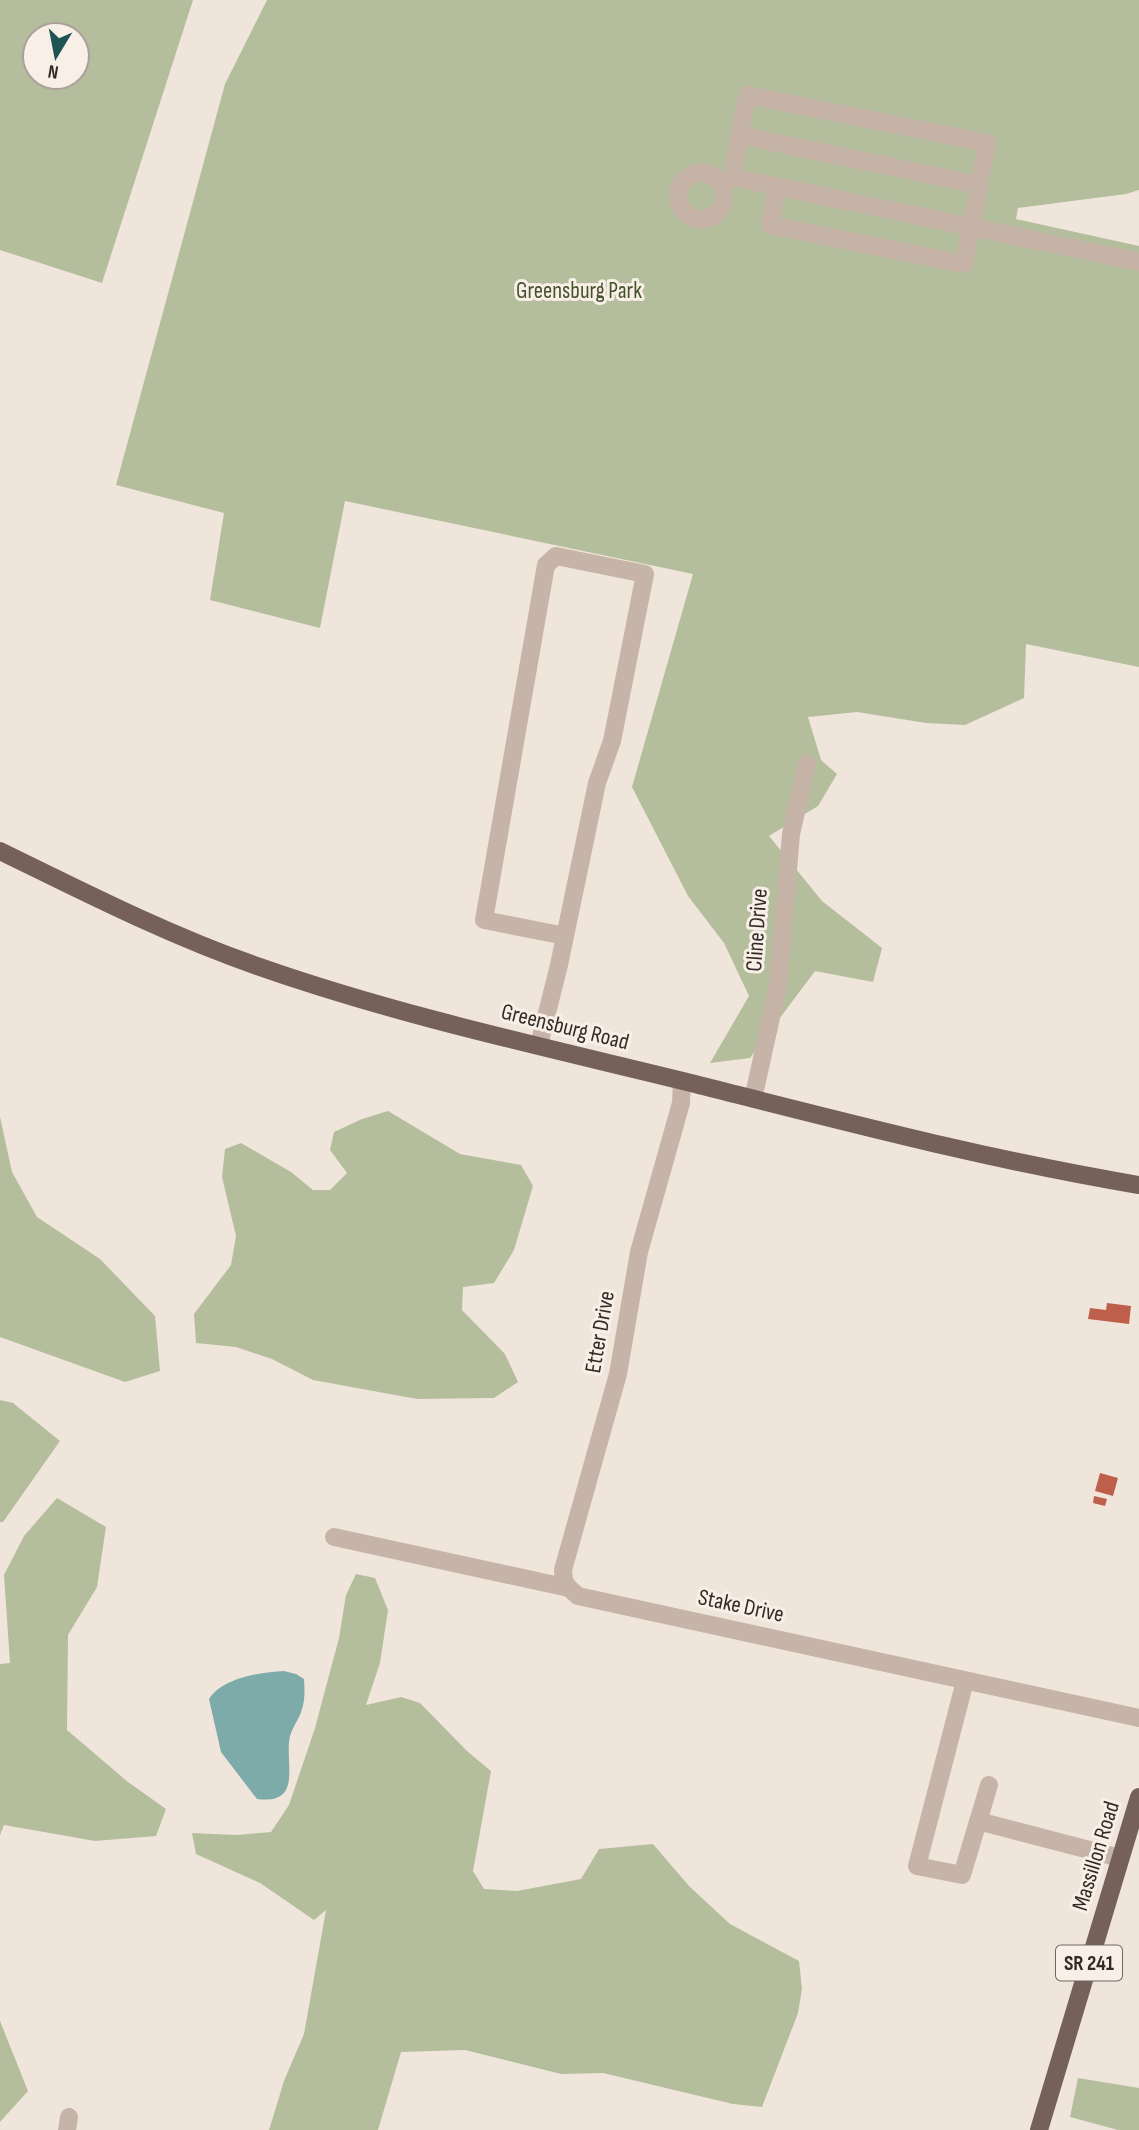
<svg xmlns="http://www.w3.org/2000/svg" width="1139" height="2130" viewBox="0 0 1139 2130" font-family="'Sofia Sans Condensed',sans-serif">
<rect width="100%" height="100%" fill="#f0e5db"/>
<path fill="#b5be9c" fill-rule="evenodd" d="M0,0H193L102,283L0,250ZM35,35H77V77H35Z
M267,0H1139V190L1126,194L1018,208L1016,219L1139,246V667L1026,644L1024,698L965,725L926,723L857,712L808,717L821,760L837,774L818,806L769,836L822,901L882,948L873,982L815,971L750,1058L710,1063L749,996L724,943L688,896L632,787L693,574L345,501L320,628L210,600L224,513L116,485L225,84Z
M388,1111L460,1154L521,1165L533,1186L514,1250L494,1283L463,1287L462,1310L505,1354L518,1382L494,1398L417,1399L313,1380L272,1359L236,1347L196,1343L194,1314L231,1265L236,1236L222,1177L225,1149L241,1143L291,1172L313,1190H330L347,1173L330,1150L334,1132L362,1119Z
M0,1117L12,1172L37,1217L100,1259L155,1316L160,1371L125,1382L0,1337Z
M0,1400L13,1403L60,1441L3,1522H0Z
M57,1498L106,1527L97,1587L68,1635L67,1730L128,1782L166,1809L156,1836L95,1841L4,1825L0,1835V1664L10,1663L4,1575L24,1536Z
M356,1574L375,1578L388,1610L380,1663L366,1705L401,1697L420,1703L467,1751L491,1771L473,1871L484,1889L517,1891L581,1879L599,1849L653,1844L689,1886L730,1924L799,1961L802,1989L798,2013L762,2107L733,2104L603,2073L561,2074L465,2050L401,2052L378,2130H269L284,2081L304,2034L326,1910L314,1920L260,1883L196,1854L192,1833L237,1835L271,1832L289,1805L315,1728L339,1638L346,1595Z
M0,2021L28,2091L0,2122Z
M1078,2078L1139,2088V2130H1118L1070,2117Z"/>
<path fill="#7cabaa" d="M284,1671L296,1674L304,1679C305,1692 305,1705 299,1717C296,1723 292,1729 290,1736C284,1763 304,1805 257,1799L221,1752L209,1699C222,1678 261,1672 284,1671Z"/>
<path fill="#be5f4b" d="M1107,1303L1131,1306L1129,1324L1088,1319L1090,1308L1106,1310Z
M1100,1473L1118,1478L1113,1496L1095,1491Z
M1094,1496L1107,1499L1105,1506L1093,1503Z"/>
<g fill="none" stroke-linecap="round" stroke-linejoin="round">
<path stroke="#c7b4a8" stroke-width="18" d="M739,135L979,185
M678 196a23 23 0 1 1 46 0a23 23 0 1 1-46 0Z
M732,177L747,95L987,143L964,264L770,225L777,186
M720,183L732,177L1139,262
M539,1045L559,965L597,783L612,741L645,574L556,556L546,565L484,920L565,936
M753,1099L778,986L791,834L807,764
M334,1537L569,1588L578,1596L1139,1718
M569,1588L564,1581L563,1570L618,1374L639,1252L681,1103L682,1081
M965,1681L917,1866L962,1875L989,1785
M978,1821L1120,1858
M67,2130L69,2117"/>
<path stroke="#75615a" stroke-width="18" d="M0,851C84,892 168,935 257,966C399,1016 549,1048 695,1084C842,1121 989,1160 1139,1185
M1039,2130L1139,1797"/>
</g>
<g text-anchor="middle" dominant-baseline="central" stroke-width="6" stroke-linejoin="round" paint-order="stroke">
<rect fill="#f8efe7" stroke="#6f6661" stroke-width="2" x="1056" y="1945.5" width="66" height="35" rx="5"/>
<g font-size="21" font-weight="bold" fill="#342b28">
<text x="1089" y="1963">SR 241</text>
</g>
<g font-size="23" fill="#46512d" stroke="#f8efe7">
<text x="579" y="291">Greensburg Park</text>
</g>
<g font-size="23" fill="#342b28" stroke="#f8efe7">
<text transform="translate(757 930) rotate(-86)">Cline Drive</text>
<text transform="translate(565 1027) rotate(14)">Greensburg Road</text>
<text transform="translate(600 1332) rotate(-80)">Etter Drive</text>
<text transform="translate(741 1606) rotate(12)">Stake Drive</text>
<text transform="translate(1096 1856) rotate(-73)">Massillon Road</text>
</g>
</g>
<g transform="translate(56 56) rotate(190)"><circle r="33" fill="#f8efe7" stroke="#aaa19b" stroke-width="2"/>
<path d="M0-5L12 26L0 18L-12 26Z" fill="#205353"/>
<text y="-10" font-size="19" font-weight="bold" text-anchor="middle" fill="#342b28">N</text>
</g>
</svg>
